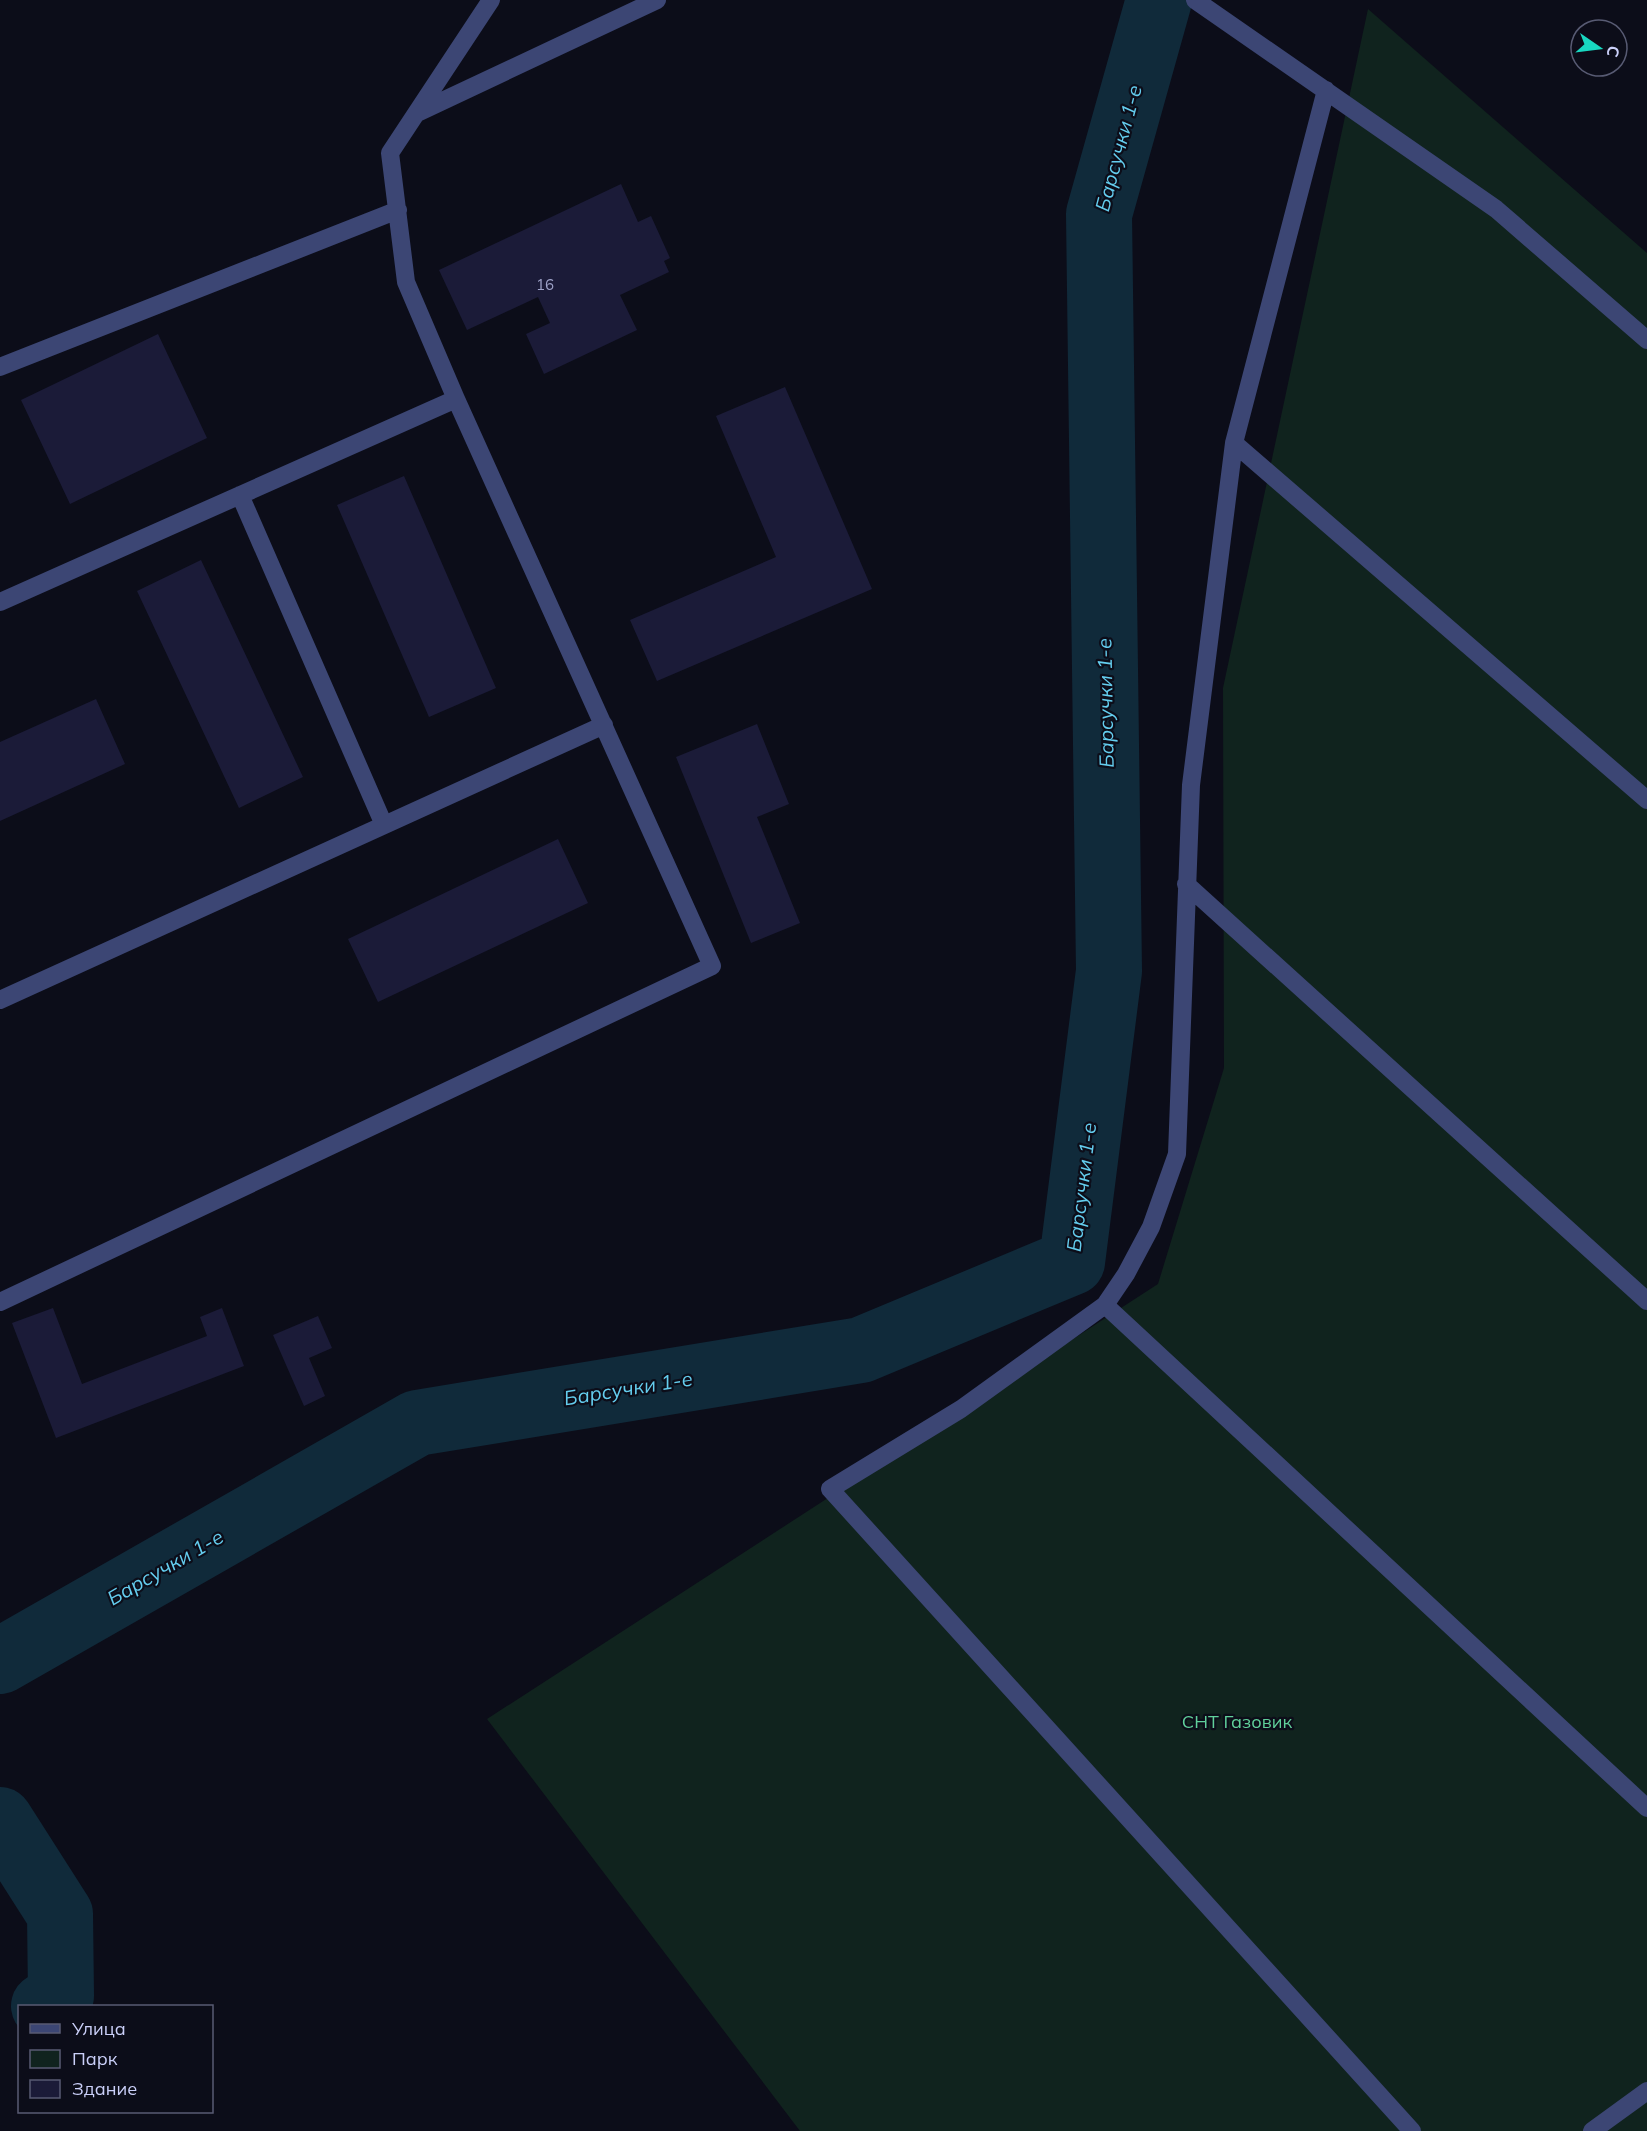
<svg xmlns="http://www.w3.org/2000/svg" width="1647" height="2131" viewBox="0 0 1647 2131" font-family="Mulish,sans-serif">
<rect width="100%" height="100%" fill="#0c0d19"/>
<path fill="#10231e" d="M1368,9L1647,253V2131H800L487,1719L1158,1284L1224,1068L1223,688Z"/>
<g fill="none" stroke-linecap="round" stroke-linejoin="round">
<path stroke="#102a3a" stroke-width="66" d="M0,1661L417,1423L861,1350L1072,1262L1109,971L1099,214L1159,0
M0,1820L60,1914L61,1996L44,2006"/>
</g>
<path fill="#1b1b38" d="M621,184L638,222L651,216L670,258L664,261L669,272L620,295L637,330L544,374L526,334L550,323L538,297L467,330L439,270Z
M158,334L207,438L70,504L21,400Z
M785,387L872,589L657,681L630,620L776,557L716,416Z
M404,476L496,688L429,717L337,505Z
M201,560L303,777L239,808L137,591Z
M96,699L125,764L0,821V742Z
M757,724L789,804L757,817L800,923L751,943L676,757Z
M558,839L588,903L378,1002L348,939Z
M53,1308L82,1384L207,1336L200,1317L222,1308L244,1366L56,1438L12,1323Z
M318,1316L332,1348L309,1358L325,1396L304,1406L273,1335Z"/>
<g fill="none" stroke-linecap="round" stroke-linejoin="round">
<path stroke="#3c4674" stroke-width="18" d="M1195,0L1496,209L1647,340
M1326,90L1234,443L1191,785L1177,1154L1151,1227L1126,1274L1105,1305L961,1409L830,1489L1412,2131
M417,113L657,0
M0,367L398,210
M1234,443L1647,800
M240,495L384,825
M0,602L456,399L406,282L390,153L491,0
M1186,884L1647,1301
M0,1000L604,725
M0,1302L712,966L456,399
M1105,1305L1647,1808
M1592,2131L1647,2091"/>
</g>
<g text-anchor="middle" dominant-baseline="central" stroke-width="4.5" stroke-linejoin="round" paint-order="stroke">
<g font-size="15" fill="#9fa3c9">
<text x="545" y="284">16</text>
</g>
<g font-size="18" fill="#60d09b" stroke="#0c0d19">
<text x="1237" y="1721">СНТ Газовик</text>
</g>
<g font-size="20" font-style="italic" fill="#64cdee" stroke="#0c0d19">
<text transform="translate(1118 148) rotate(-75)">Барсучки 1-е</text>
<text transform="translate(1105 703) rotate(-91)">Барсучки 1-е</text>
<text transform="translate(1081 1187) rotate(-83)">Барсучки 1-е</text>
<text transform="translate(628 1388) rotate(-9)">Барсучки 1-е</text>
<text transform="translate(165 1567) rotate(-30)">Барсучки 1-е</text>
</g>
</g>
<rect x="18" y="2005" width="195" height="108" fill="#0c0d19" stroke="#585b73" stroke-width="1.5"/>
<rect x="30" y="2024" width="30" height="9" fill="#3c4674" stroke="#585b73" stroke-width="1.5"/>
<text x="72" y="2035" font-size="18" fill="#cbd0f9">Улица</text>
<rect x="30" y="2050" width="30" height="18" fill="#10231e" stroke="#585b73" stroke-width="1.5"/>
<text x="72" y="2065" font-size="18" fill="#cbd0f9">Парк</text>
<rect x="30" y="2080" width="30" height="18" fill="#1b1b38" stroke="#585b73" stroke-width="1.5"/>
<text x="72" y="2095" font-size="18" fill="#cbd0f9">Здание</text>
<g transform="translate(1599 48) rotate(104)"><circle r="28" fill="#0c0d19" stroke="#585b73" stroke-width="1.5"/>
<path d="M0-4.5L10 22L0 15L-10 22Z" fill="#18d8c1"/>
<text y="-9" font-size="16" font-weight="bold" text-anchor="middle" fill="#cbd0f9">С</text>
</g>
</svg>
